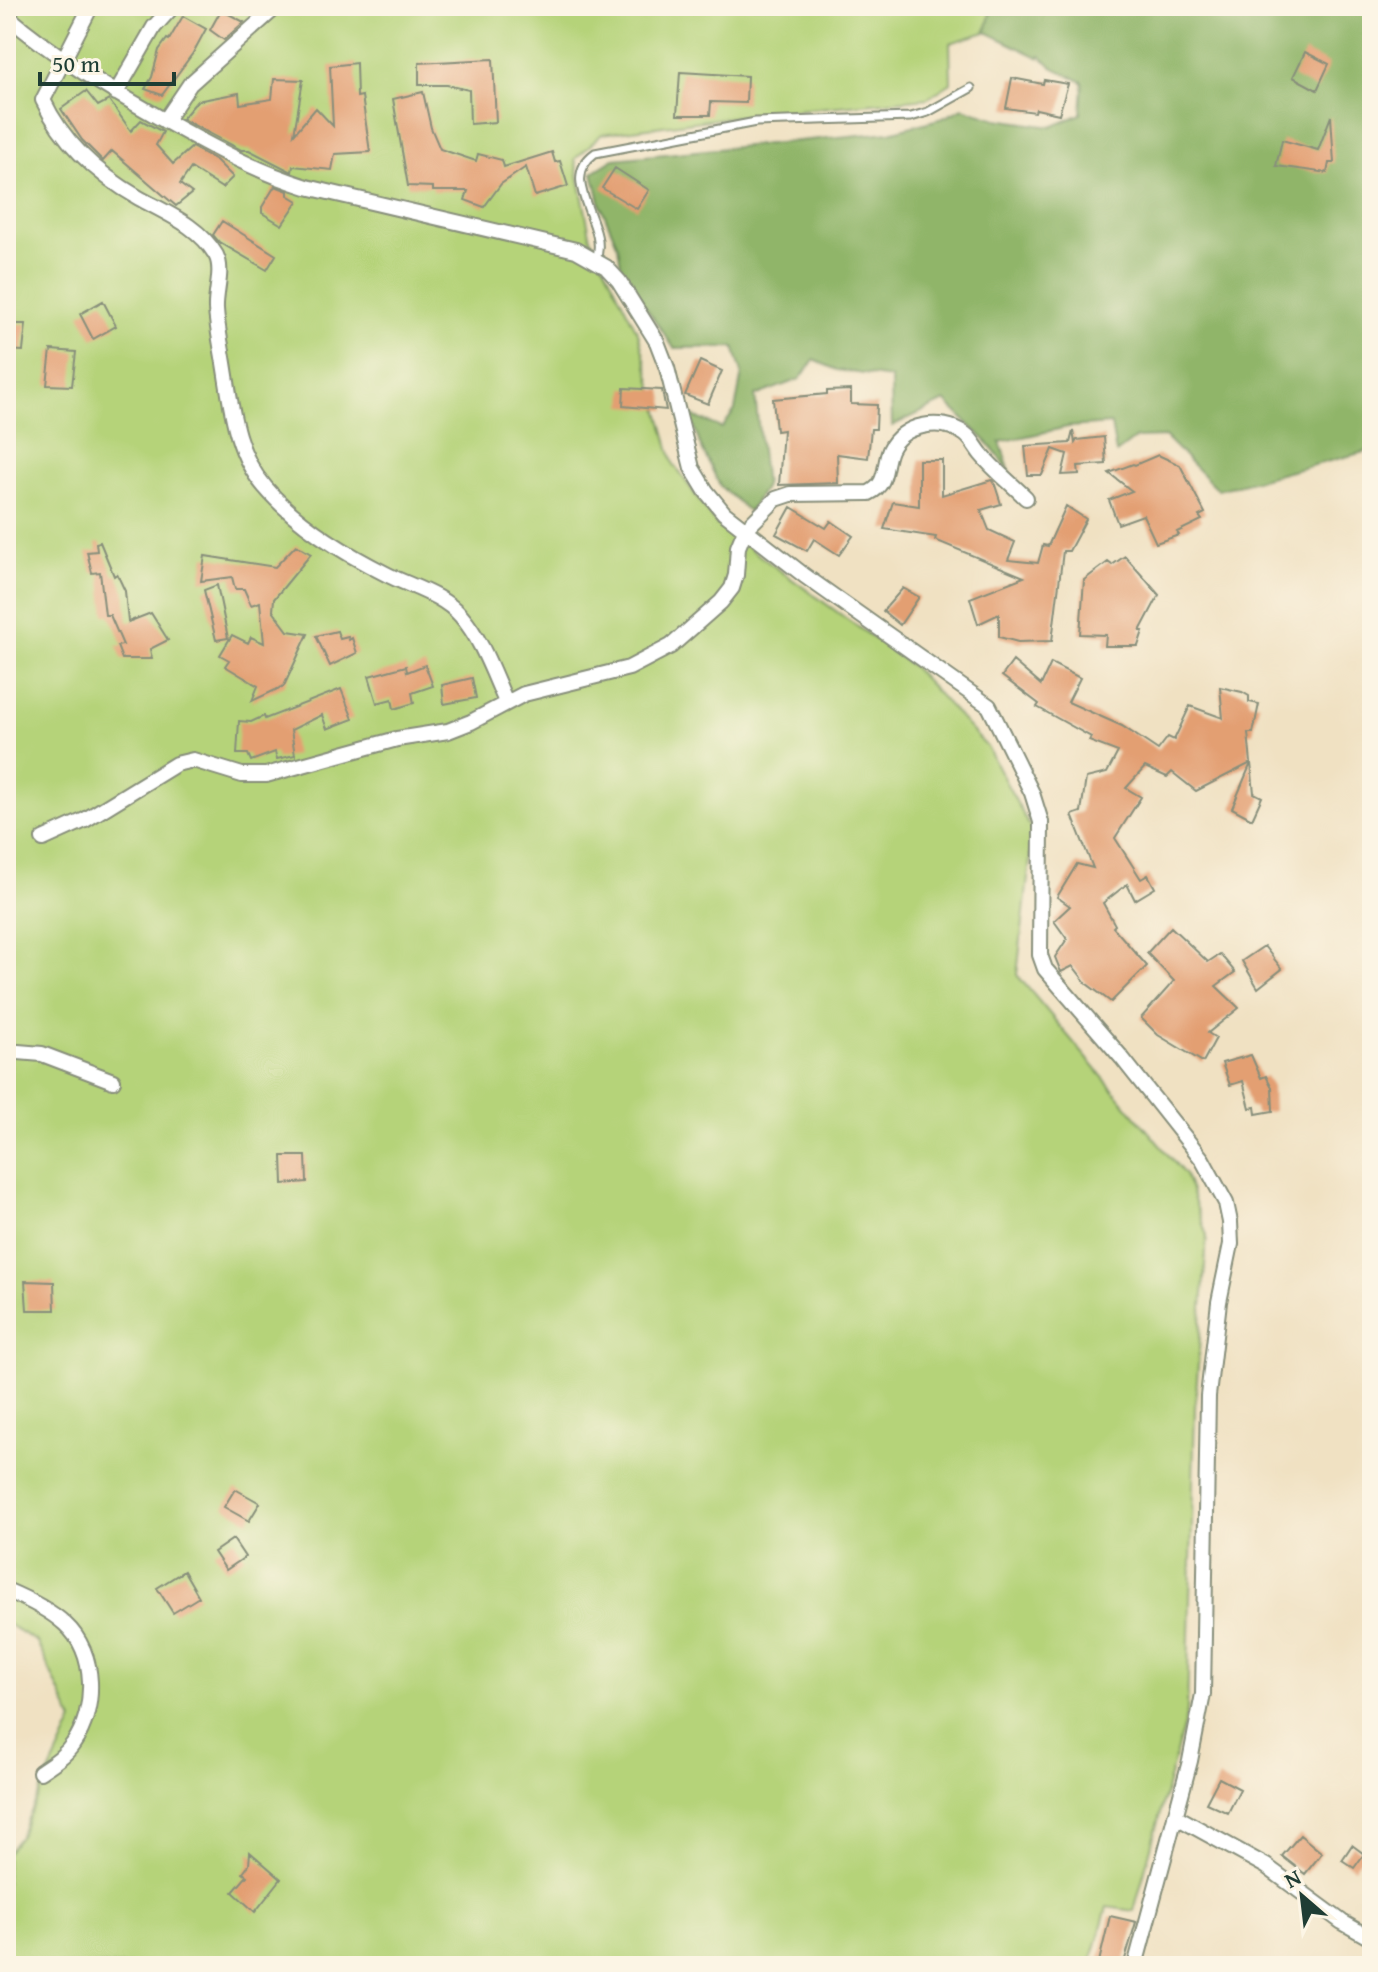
<svg xmlns="http://www.w3.org/2000/svg" width="1378" height="1972" viewBox="0 0 1378 1972" font-family="'Gentium Book Plus',serif">
<rect width="100%" height="100%" fill="#fcf5e5"/>
<filter id="ink" filterUnits="userSpaceOnUse"><feTurbulence type="fractalNoise" baseFrequency=".0125" numOctaves="2"/><feDisplacementMap in="SourceGraphic" scale="16" xChannelSelector="R" yChannelSelector="G"/><feConvolveMatrix kernelMatrix="1 2 1 2 8 2 1 2 1" color-interpolation-filters="sRGB"/></filter>
<filter id="wash" filterUnits="userSpaceOnUse"><feTurbulence type="fractalNoise" baseFrequency=".006" numOctaves="4" result="noise"/><feDisplacementMap in="SourceGraphic" scale="32" xChannelSelector="R" yChannelSelector="G"/><feGaussianBlur stdDeviation="1.8" result="paint"/><feColorMatrix in="noise" values="0 0 0 0 0 0 0 0 0 0 0 0 0 0 0 0 0 1.4 0 .05"/><feComposite in="paint" operator="in"/></filter>
<g filter="url(#wash)">
<rect width="100%" height="100%" fill="#f0e1c2"/>
<path fill="#b5d379" stroke="#6a8856" stroke-width="2" d="M6,6H992L986,32L950,43L951,83L928,98L762,113L602,134L575,159L591,239L638,333L673,463L716,524L913,667L987,747L1033,833L1017,975L1185,1175L1207,1236L1195,1408L1187,1712L1134,1911L1107,1907L1090,1966H6V1854L19,1838L73,1721L37,1642L6,1623Z"/>
<path fill="#90b569" stroke="#58794e" stroke-width="2" d="M992,6H1372V450L1218,490L1165,437L1136,438L1116,453L1111,424L1068,427L1000,442L1010,472L987,442L945,401L892,426L891,378L837,370L814,360L800,379L755,396L765,486L749,512L720,486L701,447L690,415L722,428L735,410L742,373L734,347L674,348L622,273L618,246L601,206L593,172L614,159L890,132L943,118L963,108L997,119L1051,127L1081,114L1083,82L1052,67L1041,56L1040,58L986,32Z"/>
<g id="blocks">
<path fill="#e39f72" d="M221,10L244,22L224,40L210,30Z
M183,16L206,29L193,53L162,95L145,89L152,77L159,50L167,39L169,40Z
M1305,52L1329,64L1317,90L1293,77Z
M493,59L496,122L470,124L469,90L447,85H419V63Z
M356,63L357,97L362,96L370,152L335,154L332,170L293,166L292,172L249,150H241L182,119L197,101L239,93L240,104L272,99L274,79L303,80L294,134L316,108L333,126L330,66Z
M680,72L747,76L746,103L711,102L710,115H677Z
M1012,78L1043,84L1044,80L1068,84L1059,114L1036,109L1035,112L1006,108Z
M86,91L98,106L109,100L131,131L141,120L163,132L156,145L173,164L192,147L216,160L233,177L222,188L191,168L180,184L192,193L176,206L112,151L103,161L82,140L61,109Z
M423,92L431,128L440,149L476,161L478,154L502,160L504,167L552,152L555,162L560,161L568,186L535,196L526,167L501,184L484,207L465,200L468,191H433V187L408,186L393,99Z
M1331,116L1334,163H1329L1327,173L1276,166L1282,140L1318,150Z
M615,168L649,190L637,209L602,188Z
M275,186L288,191V195L298,201L282,225L262,213V207Z
M222,221L276,255L267,270L219,242L213,235Z
M103,301L116,326L93,339L80,314Z
M6,324H26L23,351L6,350Z
M51,350L76,352L72,386L47,385Z
M700,361L722,371L708,404L685,395Z
M624,388L662,390L666,410L623,406Z
M851,390V404L877,405L876,429H871L868,458L837,454L838,483L779,485L783,430L776,431L773,399L827,394V391Z
M1073,431L1075,443L1077,440L1104,437L1106,464L1078,466L1079,474L1062,475L1067,454L1053,449L1042,475H1028L1025,446L1070,443Z
M1158,455L1180,465L1205,513L1199,516L1202,520L1177,532L1179,535L1156,543L1143,515L1118,524L1109,500L1132,491L1109,473L1133,464L1135,465Z
M919,460H942V495L992,480L994,482L1001,504L981,510L989,530L1015,542L1008,560L1038,563L1043,545L1048,546L1066,506L1086,519L1069,551H1063L1052,641L1018,642L999,637V614L978,624L970,598L1024,577L935,540L936,537L884,529L893,502L919,506Z
M791,507L826,528L831,521L853,536L839,555L814,539L807,551L776,534Z
M100,542L114,576L117,574L125,591L128,622L151,613L168,640L150,649L152,659H122L117,646L123,645L110,615H105L100,572L92,573L87,552L97,551L96,543Z
M296,545L311,554L274,599L273,611L288,631L308,634L284,686L252,701L258,686L225,666L229,660L220,655L232,635L248,643L251,637L264,643L260,602L251,605L244,589H235L232,577L201,581L205,556L275,567Z
M1125,556L1159,595L1140,631H1143L1138,646H1105L1106,635L1080,634L1084,580L1108,562L1112,565Z
M217,585L228,638L216,640L204,590Z
M903,588L919,597L900,625L883,611Z
M337,631L340,639L348,637L349,640L352,638L357,653L330,666L316,636Z
M1013,661L1041,685L1051,663L1080,678L1068,702L1122,726L1158,750L1168,737L1174,740L1190,706L1223,718L1220,687L1242,692L1249,696V702L1259,704L1253,733H1248L1251,763L1196,791L1172,772L1167,777L1145,767L1126,788L1141,797L1115,838L1141,879L1148,875L1155,888L1135,900L1127,884L1103,903L1115,925L1113,927L1147,966L1111,1002L1087,984L1073,966L1061,972L1055,957L1067,939L1054,921L1070,906L1057,897L1077,864L1093,868L1072,815L1081,812L1086,778L1107,773L1118,752L1089,741L1091,737L1037,707L1039,704L1002,676Z
M425,665L433,686L412,693L414,703L394,709L392,699L377,703L369,676L406,666L407,672Z
M472,678L476,698L444,704L442,685Z
M341,689L353,719L327,729L322,715L291,730L295,755L277,759L275,752L251,761L248,754H237L239,721L251,722L264,716L265,719Z
M1251,763L1254,793L1262,797L1252,819L1232,808Z
M1171,927L1208,962L1220,954L1235,972L1216,986L1239,1008L1208,1033L1216,1038L1203,1062L1158,1035L1141,1018L1174,981L1147,953Z
M1264,946L1282,969L1258,988L1242,961Z
M1251,1055L1261,1078L1266,1076L1272,1087L1273,1111L1256,1114L1255,1107L1250,1108L1243,1081L1230,1085L1222,1063Z
M282,1156H306L307,1182L283,1184Z
M25,1281L54,1282L55,1310H27Z
M235,1489L260,1503L249,1521L224,1507Z
M233,1539L245,1557L226,1570L214,1552Z
M184,1571L199,1597L173,1613L157,1588Z
M1219,1778L1240,1789L1228,1813L1206,1803Z
M1300,1835L1322,1853L1305,1874L1282,1856Z
M1352,1845L1364,1854L1354,1868L1342,1860Z
M250,1852L281,1879L255,1912L233,1892L247,1876L243,1873L249,1865Z
M1110,1916L1136,1922L1123,1966H1098Z"/>
</g>
</g>
<g filter="url(#ink)">
<use href="#blocks" fill-opacity="0" stroke="#888f7b" stroke-width="2"/>
<g fill="none" stroke-linecap="round" stroke-linejoin="round">
<defs>
<path id="lane" d="M596,259C610,225 556,181 595,153L756,122L911,117L928,112L971,88"/>
<path id="street" d="M91,6L43,100C63,143 99,175 139,198C168,214 199,226 216,255C224,270 215,292 216,309C217,327 221,344 224,363C231,405 235,453 265,487C297,525 344,553 388,575C412,587 443,595 461,616C482,640 493,673 506,702
M6,15C56,58 112,91 169,123C214,148 258,172 307,187L576,250L606,267L619,281L657,342L667,368L692,468L706,491L724,513L805,576L989,706L1032,793L1041,822L1040,955L1045,969L1122,1058L1202,1159L1226,1203L1230,1222L1231,1244L1219,1302L1208,1396L1203,1694L1190,1761L1135,1966
M116,93L154,27L173,6
M165,121L190,84L277,6
M43,839L85,820L176,764L193,760L242,775H266L397,739L448,731L471,722L524,694L629,668L671,646L721,602L732,588L736,575L738,547L745,530L776,499L791,494L869,493C888,484 883,467 890,450C902,424 941,417 965,434C972,439 976,448 981,454C994,470 1011,483 1026,498
M6,1051L42,1054L113,1081
M6,1590C25,1598 50,1610 65,1624C97,1653 97,1710 73,1744C65,1756 52,1764 40,1772
M1175,1816L1266,1866L1342,1922L1372,1939"/>
</defs>
<use href="#lane" stroke="#888f7b" stroke-width="11"/>
<use href="#street" stroke="#888f7b" stroke-width="18"/>
<use href="#lane" stroke="#fff" stroke-width="7"/>
<use href="#street" stroke="#fff" stroke-width="14"/>
</g>
</g>
<rect width="1378" height="1972" fill="none" stroke="#fcf5e5" stroke-width="32"/>
<g transform="translate(1302 1896) rotate(332)" stroke="#fcf5e5" stroke-width="6" paint-order="stroke">
<path d="M0-6L14 30L0 20L-14 30Z" fill="#1f3d34"/>
<text y="-12" font-size="22" font-weight="bold" text-anchor="middle" fill="#1f3d34">N</text>
</g>
<path d="M40 72v12h134v-12" fill="none" stroke="#1f3d34" stroke-width="4"/>
<text x="52" y="72" font-size="24" fill="#1f3d34" stroke="#fcf5e5" stroke-width="6" paint-order="stroke">50 m</text>
</svg>
